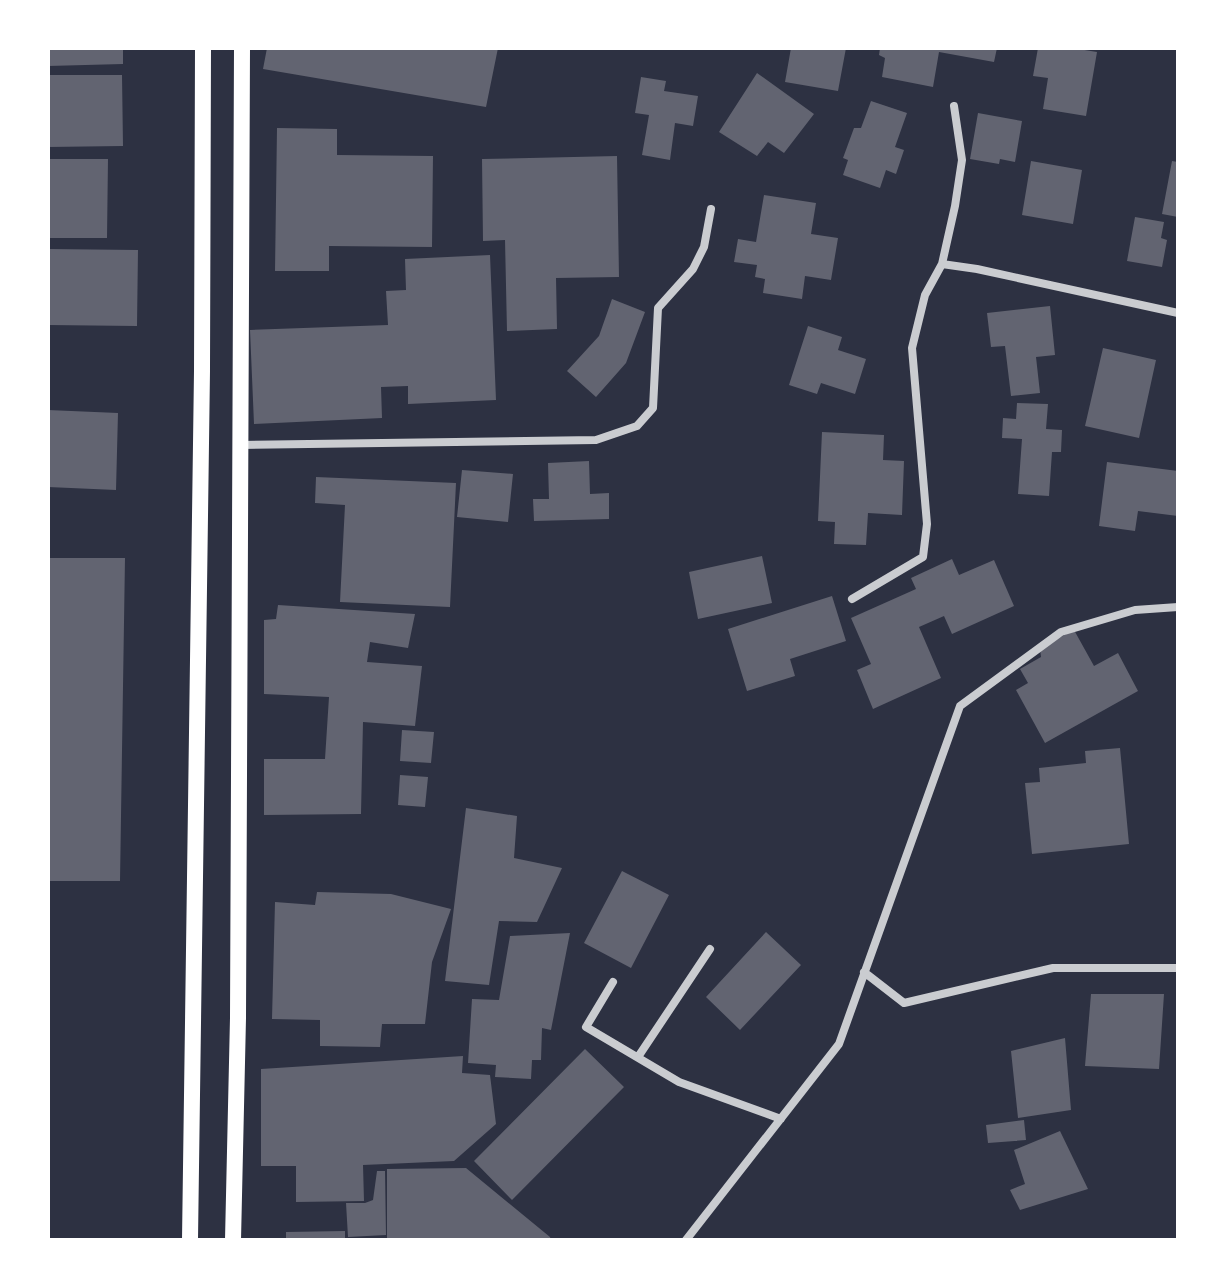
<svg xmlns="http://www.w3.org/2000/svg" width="1226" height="1288" viewBox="0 0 1226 1288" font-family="'Source Sans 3',sans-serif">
<rect width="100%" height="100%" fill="#2d3142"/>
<path fill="#626471" d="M48,48H123V64L48,66Z
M267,48H498L486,107L263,69Z
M791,48H846L838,91L785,82Z
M880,48H997L994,62L939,52L933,87L882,77L885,58L879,55Z
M1038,48H1072L1097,52L1086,116L1043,109L1048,78L1033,76Z
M757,73L814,114L784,153L768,142L757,156L719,132Z
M48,75H122L123,146L48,147Z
M641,77L666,81L664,91L698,96L693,126L675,123L670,160L642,155L649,115L635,113Z
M871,101L907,113L895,147L904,150L896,174L886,170L880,188L843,175L848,160L843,158L854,128H861Z
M978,113L1022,121L1015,162L1000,159L999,164L970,159Z
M277,128L337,129V155L433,156L432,247L329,246V271H275Z
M617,156L619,277L556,278L557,329L507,331L505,240L483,241L482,159Z
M48,159H108L107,238H48Z
M1031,161L1082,170L1073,224L1022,215Z
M1172,161L1178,162V217L1162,214Z
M764,195L816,203L811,234L838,238L831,280L805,276L802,299L763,293L765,279L755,277L757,265L734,262L738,239L756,242Z
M1135,217L1164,222L1161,238L1167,240L1162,267L1127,261Z
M48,249L138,250L137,326L48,325Z
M490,255L496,400L408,404V386L381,387L382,418L254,424L250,330L388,325L386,291L406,290L405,259Z
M612,299L645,312L626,363L596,397L567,371L599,336Z
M1050,306L1055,355L1036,357L1040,393L1011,396L1005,346L991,347L987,313Z
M808,326L842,337L838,350L866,359L855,394L821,383L817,394L789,385Z
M1103,348L1156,360L1139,438L1085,426Z
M1017,403L1048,404L1046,429L1062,430L1061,452H1052L1049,496L1018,494L1022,439L1002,438L1003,418L1016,419Z
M48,410L118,413L116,490L48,487Z
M822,432L884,435L883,460L904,461L902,515L868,513L866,545L834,544L835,522L818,521Z
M589,461L590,494L609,493V519L534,521L533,499H549L548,463Z
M1107,462L1178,471V516L1138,511L1135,531L1099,526Z
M462,470L513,474L508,522L457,517Z
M316,477L456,483L450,607L340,602L345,505L315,503Z
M762,556L772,603L698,619L689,572Z
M48,558H125L120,881H48Z
M952,559L959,575L994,560L1014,606L952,634L944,616L919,627L941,678L873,709L857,670L871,664L851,618L916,589L911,578Z
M832,596L846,641L790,659L795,676L747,691L728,629Z
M278,605L415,614L408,648L370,642L367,662L422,666L415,726L363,722L361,814L264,815V759H325L329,697L264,694V620L276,619Z
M1074,630L1094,666L1118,653L1138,691L1045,743L1016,690L1028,683L1020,669L1041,657L1040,648Z
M402,730L434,732L431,763L400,761Z
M1120,748L1129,844L1032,854L1025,783L1040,782L1039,768L1086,763L1085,751Z
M400,775L428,777L425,807L398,805Z
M466,808L517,816L514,858L562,868L537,922L499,921L489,985L445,981Z
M622,871L669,895L631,968L584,943Z
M317,892L391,894L451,909L432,962L425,1024H382L380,1047L320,1046V1020L272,1019L275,902L315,905Z
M766,932L801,965L740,1030L706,997Z
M570,933L551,1030L542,1028L541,1060H532L531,1079L495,1077L496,1065L468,1063L472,999L499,1000L510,936Z
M1091,994H1164L1159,1069L1085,1066Z
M1065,1038L1071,1110L1018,1118L1011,1051Z
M585,1049L624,1087L512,1200L474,1161Z
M463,1056L462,1073L490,1075L496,1124L454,1161L363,1165L364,1201L296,1202V1166H261V1069Z
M1024,1120L1026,1140L988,1143L986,1125Z
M1060,1131L1088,1189L1020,1210L1010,1190L1025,1184L1014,1150Z
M466,1168L550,1237L551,1240H387V1169Z
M377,1171H385L386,1235L348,1237L346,1203H365L373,1200Z
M345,1231V1240H286V1232Z"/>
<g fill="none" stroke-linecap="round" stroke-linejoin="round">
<path stroke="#caccd0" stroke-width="8" d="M942,264L977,269L1178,313
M240,445L596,440L637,426L653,408L658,308L693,269L704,247L711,209
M852,599L923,557L927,524L912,348L925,295L942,264L955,206L962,160L954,106
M864,972L904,1003L1053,968H1178
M613,982L586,1027L679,1082L781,1119
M638,1057L710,949
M686,1240L839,1044L960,706L1061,632L1135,610L1178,607"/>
<path stroke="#fff" stroke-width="16" d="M190,1240L202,371L203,48
M233,1240L238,1018L242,48"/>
</g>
<rect width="1226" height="1288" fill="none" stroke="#ffffff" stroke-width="100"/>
</svg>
